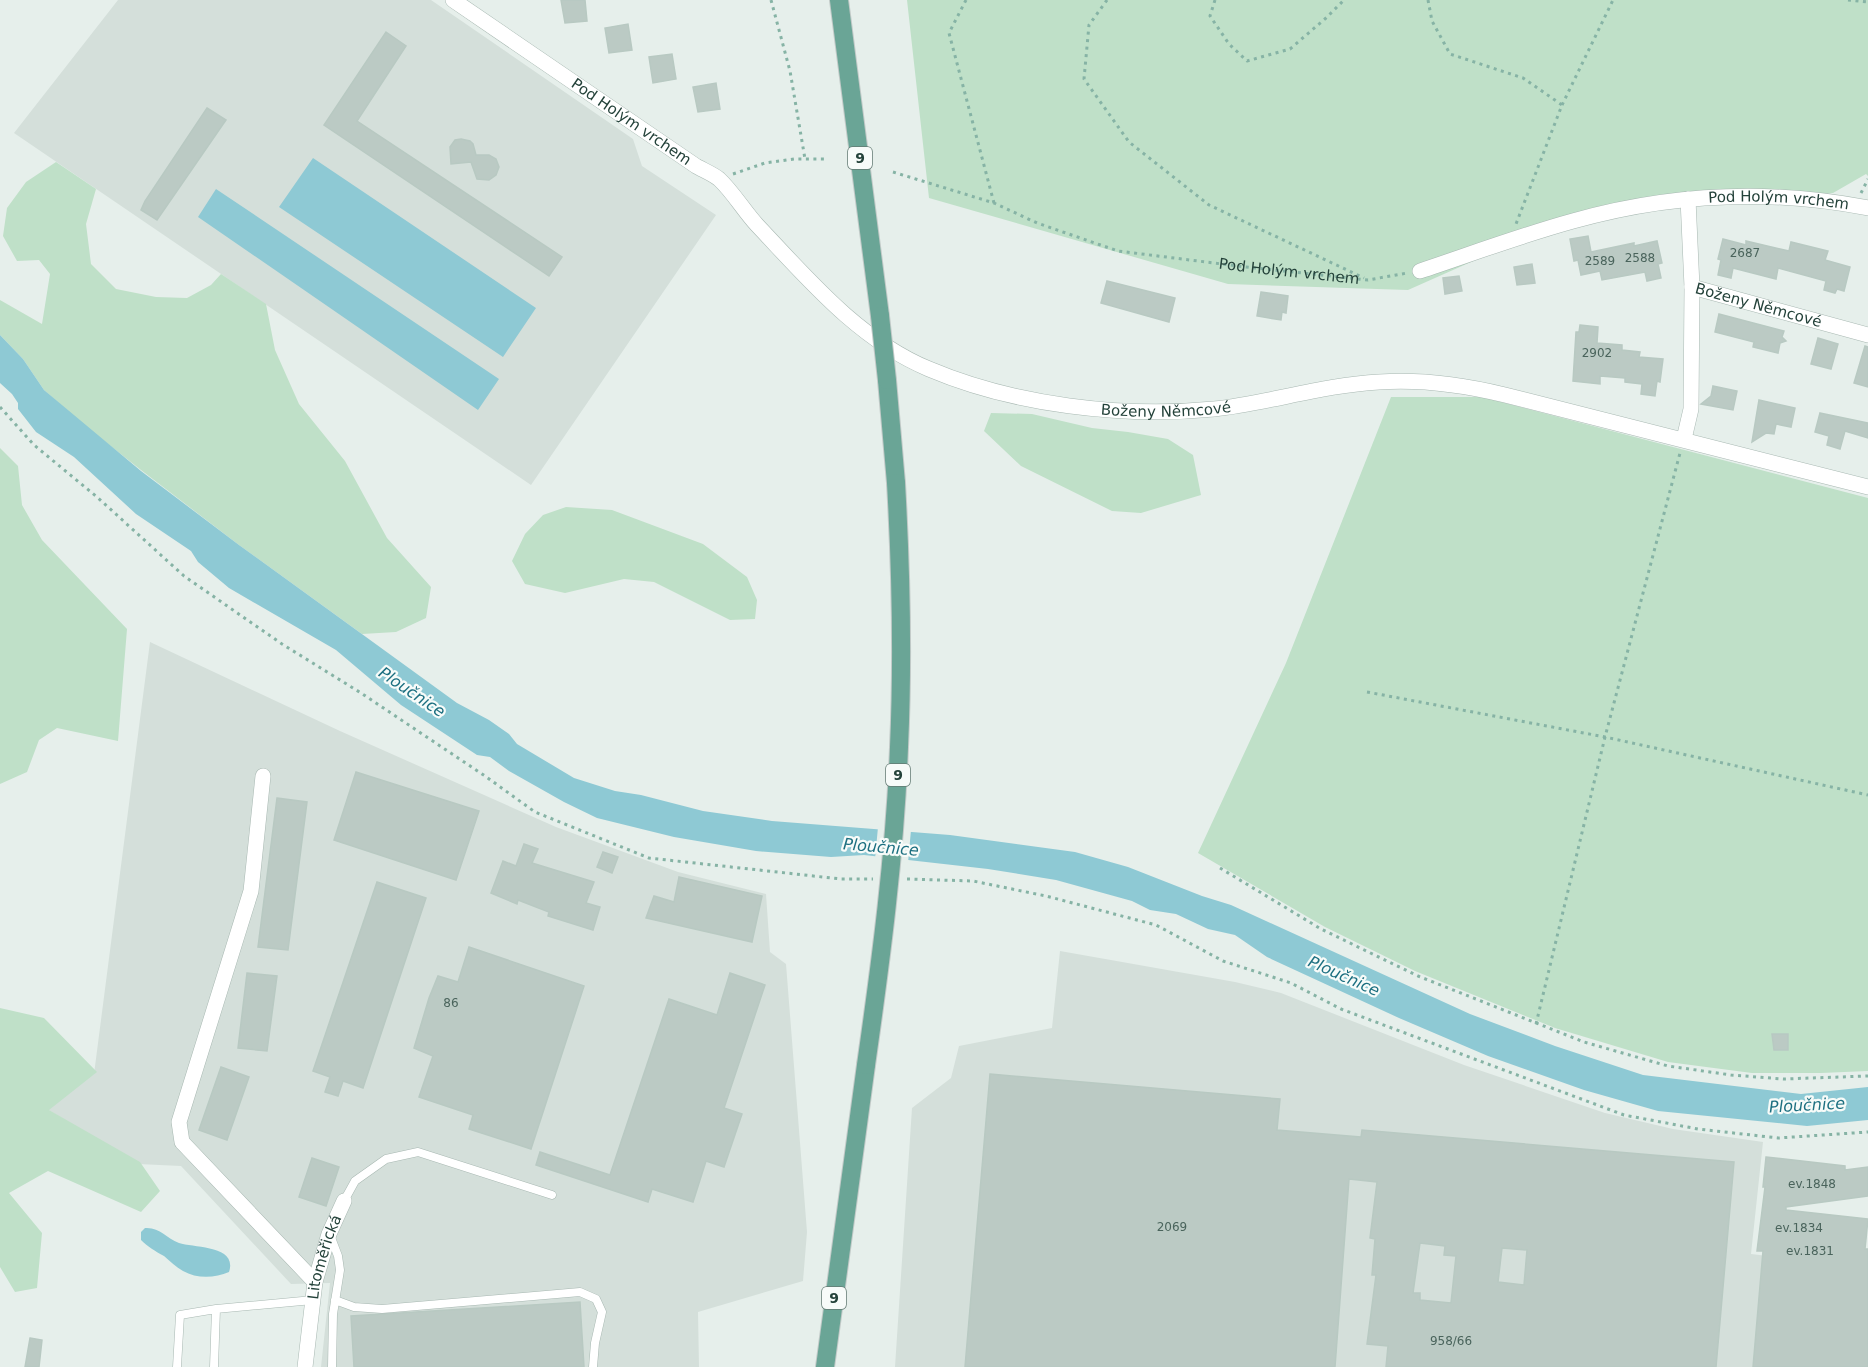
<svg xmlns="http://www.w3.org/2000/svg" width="1868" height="1367" viewBox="0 0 1868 1367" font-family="'DejaVu Sans',sans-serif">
<rect width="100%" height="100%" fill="#e6efeb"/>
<path fill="#d4dfda" d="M118,0H431L633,139L642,166L716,215L531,485L14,133Z
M150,642L340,731L556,827L678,872L766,894L770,952L786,964L807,1232L803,1281L698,1312L699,1367H321L330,1283L291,1284L181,1166L138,1164L42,1106L94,1074Z
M1060,951L1235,982L1281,993L1464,1065L1605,1113L1673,1129L1763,1142L1751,1254L1868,1268V1367H895L912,1108L951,1078L959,1046L1052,1028Z"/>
<path fill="#bfe0c8" d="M907,0H1868V176L1866,174L1833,193L1579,214L1408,290L1228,284L929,198Z
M56,162L96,189L86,224L91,264L116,289L156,297L187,298L211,285L221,274L266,304L275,350L299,404L345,461L387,538L431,587L426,618L396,632L362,634L239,545L141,470L84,425L44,390L23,359L0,335V300L42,324L50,274L39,260L17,261L3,236L7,208L26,182Z
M1391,397H1482L1868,498V1071L1821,1073H1752L1668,1062L1555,1028L1415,971L1325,927L1198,853L1286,663Z
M991,413L1032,414L1092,428L1128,432L1168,439L1193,455L1201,495L1141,513L1112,511L1021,466L984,431Z
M0,448L18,466L22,505L42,540L127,629L118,741L57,728L39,740L27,772L0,784Z
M566,507L612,510L703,544L747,577L757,600L755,619L730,620L654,582L624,579L565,593L525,584L512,561L525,534L543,515Z
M0,1008L44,1018L97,1072L49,1110L140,1162L160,1191L141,1212L48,1171L9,1193L42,1233L37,1288L15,1292L0,1267Z"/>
<path fill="#8ec9d4" d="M313,158L536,308L503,357L279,207Z
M216,189L499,379L478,410L198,217Z
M0,335L23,359L44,390L141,471L239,545L457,703L489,720L509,734L517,744L574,778L615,791L641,795L703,811L772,821L950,835L1075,852L1128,867L1202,896L1231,905L1470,1014L1555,1046L1643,1075L1801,1094L1868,1087V1120L1807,1126L1658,1111L1584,1090L1488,1056L1399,1018L1267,957L1235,935L1208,929L1176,914L1150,910L1132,901L1056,880L988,869L864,855L831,857L756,851L674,837L597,818L564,802L509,771L490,757L477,755L401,705L336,650L229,588L198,562L191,551L136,514L74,457L36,432L18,409V403L12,394L0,383Z
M145,1228C160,1227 166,1238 179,1243C194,1248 238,1245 229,1272C215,1278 197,1279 183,1271C176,1267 170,1261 164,1256C155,1251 148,1247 141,1240V1232Z"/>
<path fill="#e6efeb" d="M878,827L911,830L908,863L875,859Z"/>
<path fill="#bbcac4" stroke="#b8c9c2" stroke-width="1.5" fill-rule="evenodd" d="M561,0H585L587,21L565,23Z
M628,24L632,50L609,53L605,28Z
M386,32L406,46L357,121L562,257L549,276L324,125Z
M672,54L676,79L653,83L649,57Z
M716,83L720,109L698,112L693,87Z
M207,108L226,120L157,220L141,210L145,201Z
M461,139L470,141L473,144L476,155H489L496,159L499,167L496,175L489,180L477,179L471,162L451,164L450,147L455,140Z
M1588,236L1591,252L1634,243V246L1657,241L1662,263L1658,264L1661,278L1647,281L1645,272L1602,280L1600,271L1581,275L1578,260L1574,261L1570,239Z
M1723,239L1746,245V241L1789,251L1791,242L1828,251L1825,260L1850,267L1844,291L1837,289L1835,293L1824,290L1826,281L1778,268L1776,279L1733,268L1731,278L1718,275L1721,260L1718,259Z
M1532,264L1535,283L1517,285L1514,267Z
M1459,276L1462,291L1445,294L1443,278Z
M1107,281L1175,298L1169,322L1101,303Z
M1261,292L1288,296L1286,313L1282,312L1281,320L1257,316Z
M1719,314L1784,331L1782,337L1786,341L1780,343L1778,353L1753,347L1754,342L1715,332Z
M1580,325L1598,327L1597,343L1622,345V350L1640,352L1639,357L1663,359L1660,382L1657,381L1655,396L1641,394L1642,384L1625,382V378L1600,376V384L1573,381L1576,332H1579Z
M1818,338L1838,344L1831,369L1811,364Z
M1865,346L1868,347V387L1854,383Z
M1713,386L1737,391L1733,410L1701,404L1711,396Z
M1759,400L1795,408L1791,427L1776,424L1774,434L1766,433L1752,442Z
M1820,413L1868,423V438L1845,431L1840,449L1827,445L1829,436L1815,432Z
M356,772L479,811L456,880L334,840Z
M277,798L307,802L288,950L258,947Z
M524,844L538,849L532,863L594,882L586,903L600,907L593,930L548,916L549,912L518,900L517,904L491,893L503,861L516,866Z
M603,852L618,857L612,873L597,867Z
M679,877L762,896L752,942L646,918L654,896L674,902Z
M377,882L426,898L363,1088L343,1081L338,1096L325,1092L330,1077L313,1071Z
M469,947L584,986L531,1149L469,1129L473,1115L419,1097L433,1056L414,1048L429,998L438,976L458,982Z
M247,973L277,976L267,1051L238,1048Z
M730,973L765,985L724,1108L742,1114L724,1167L706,1161L693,1202L652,1189L648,1202L536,1165L540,1152L610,1175L669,999L717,1015Z
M1772,1034H1788V1050H1774Z
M221,1067L249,1077L227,1140L199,1130Z
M990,1074L1280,1099L1277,1130L1361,1137L1362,1130L1734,1162L1716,1367H1386L1388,1346L1367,1344L1376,1275H1372L1375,1239L1370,1238L1377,1182L1349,1179L1335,1367H965ZM1420,1243L1445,1246L1444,1255L1456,1256L1451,1303L1420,1300V1293H1413ZM1502,1248L1527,1250L1524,1285L1498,1282Z
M1766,1157L1845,1166V1170L1868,1167V1196L1786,1207V1210L1868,1219L1865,1249H1868V1367H1753L1763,1251H1757L1765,1187H1763Z
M312,1158L339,1167L326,1206L299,1197Z
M580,1302L584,1367H354L351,1316Z
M30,1338L42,1340L39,1367H25Z"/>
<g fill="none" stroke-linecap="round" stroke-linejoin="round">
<defs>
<path id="lane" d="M344,1201L355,1181L386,1159L418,1152L552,1195
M330,1235L338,1256L340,1270L333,1314L332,1367
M335,1300L354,1307L382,1309L580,1292L596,1299L602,1312L595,1343L593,1367
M177,1367L180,1315L216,1309L313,1300
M214,1367L216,1309"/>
<g id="street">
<path id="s2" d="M453,0L696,166C703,170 713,174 719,179C733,192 744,211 757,225C808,279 859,340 929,369C1014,405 1122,418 1214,409C1269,403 1323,385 1379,382C1422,379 1464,385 1505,395L1868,487"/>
<path id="s3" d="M1420,271C1471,254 1522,235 1573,221C1669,194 1770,189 1868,208"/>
<path id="s4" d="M1692,287L1868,335"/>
<path d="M1684,439L1691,409L1692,287L1688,199"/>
<path d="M263,776L251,891L179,1122L182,1142L315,1282"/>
<path id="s5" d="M305,1367L315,1282L329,1234L344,1201"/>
</g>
<path id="primary" d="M839,0L880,316
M887,380L896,483
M825,1367L866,1065"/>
</defs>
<use href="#lane" stroke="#a8b8b2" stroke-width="9"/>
<use href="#street" stroke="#a8b8b2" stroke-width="16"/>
<use href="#primary" stroke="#c2cac8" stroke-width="20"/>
<g stroke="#86b3a5" stroke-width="3" stroke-dasharray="3 4.5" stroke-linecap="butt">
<path d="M771,0L790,71L805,159"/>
<path d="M966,0L949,33L994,203"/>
<path d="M1107,0L1089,25L1084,79L1129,142L1209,205L1364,278"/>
<path d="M1215,0L1210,16L1229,44L1247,61L1290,49L1326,18L1344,0"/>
<path d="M1428,0L1432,21L1450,54L1523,78L1562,105L1516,224"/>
<path d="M1848,0L1868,2"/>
<path d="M1562,105L1613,0"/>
<path id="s1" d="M893,172L994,203L1037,223L1118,251L1246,267L1368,280L1407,273"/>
<path d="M733,174L765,163L794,159H828"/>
<path d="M1861,193L1868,179"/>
<path d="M0,407L34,445L97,497L184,576L282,644L361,693L485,776L535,812L649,858L841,879H873"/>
<path d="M1367,692L1605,737L1868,795"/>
<path d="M1220,868L1321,929L1418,976L1584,1042L1668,1066L1731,1075L1783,1079L1868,1076"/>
<path d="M907,879L973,881L1046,896L1156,925L1223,961L1291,983L1341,1009L1624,1115L1698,1129L1778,1138L1868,1132"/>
<path d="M1536,1024L1605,737L1680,453"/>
</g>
<use href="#lane" stroke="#fff" stroke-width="8"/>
<use href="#street" stroke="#fff" stroke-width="15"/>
<use href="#primary" stroke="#6aa596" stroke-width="18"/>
<defs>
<path id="primary-bridge" d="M880,316L887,380
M866,1065C881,960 895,854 899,747C903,659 901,571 896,483"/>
</defs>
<use href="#primary-bridge" stroke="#c2cac8" stroke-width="20" stroke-linecap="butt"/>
<use href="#primary-bridge" stroke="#6aa596" stroke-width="18"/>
</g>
<g text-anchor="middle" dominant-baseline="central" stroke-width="4.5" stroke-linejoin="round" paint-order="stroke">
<g font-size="12" fill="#4a645c">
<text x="1745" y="253">2687</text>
<text x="1640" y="258">2588</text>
<text x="1600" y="261">2589</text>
<text x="1597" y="353">2902</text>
<text x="451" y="1003">86</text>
<text x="1812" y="1184">ev.1848</text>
<text x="1172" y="1227">2069</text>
<text x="1799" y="1228">ev.1834</text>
<text x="1810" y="1251">ev.1831</text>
<text x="1451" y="1341">958/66</text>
</g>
<g fill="#f7fbf9" stroke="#637a73" stroke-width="1.5">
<rect x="848" y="147" width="24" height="22" rx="4.5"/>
<rect x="886" y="764" width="24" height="22" rx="4.5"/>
<rect x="822" y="1287" width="24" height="22" rx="4.5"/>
</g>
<g font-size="14" font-weight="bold" fill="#24423a">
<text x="860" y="158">9</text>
<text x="898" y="775">9</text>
<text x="834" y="1298">9</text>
</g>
<g font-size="15" fill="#24423a" stroke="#f7fbf9">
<text stroke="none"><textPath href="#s2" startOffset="216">Pod Holým vrchem</textPath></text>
<text stroke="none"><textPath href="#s3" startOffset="369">Pod Holým vrchem</textPath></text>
<text stroke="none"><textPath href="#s1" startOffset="411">Pod Holým vrchem</textPath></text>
<text stroke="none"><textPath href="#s4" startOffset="69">Boženy Němcové</textPath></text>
<text stroke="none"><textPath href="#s2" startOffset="849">Boženy Němcové</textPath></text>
<text stroke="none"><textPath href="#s5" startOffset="112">Litoměřická</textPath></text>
</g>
<g font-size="16" font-style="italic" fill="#1c6f80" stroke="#f7fbf9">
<text transform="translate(412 692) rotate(34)">Ploučnice</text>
<text transform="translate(881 847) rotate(5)">Ploučnice</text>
<text transform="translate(1344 976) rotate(24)">Ploučnice</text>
<text transform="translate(1807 1105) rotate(-3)">Ploučnice</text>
</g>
</g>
</svg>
